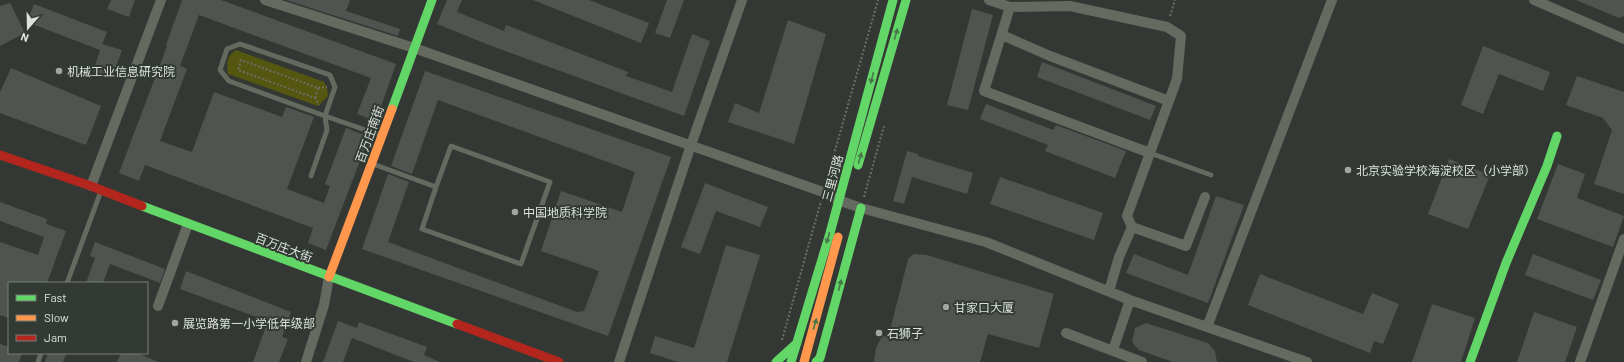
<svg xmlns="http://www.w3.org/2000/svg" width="1624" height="362" viewBox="0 0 1624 362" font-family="Barlow,'Noto Sans SC',sans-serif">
<rect width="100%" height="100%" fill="#343834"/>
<path fill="#555610" d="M236,50L324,82L327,88L328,96L318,106L228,74C226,63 227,56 236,50Z"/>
<path fill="#4f5451" d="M111,0H135L129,17L107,9Z
M182,0H221L396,64L376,121L357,114L371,78L199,15L180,66L187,69L160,141L192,152L214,92L282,117L286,107L314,117L287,189L324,203L330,186L325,184L346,128L369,137L326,250L308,243L313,228L145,165L139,181L119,173L167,46L166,45Z
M286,0H350L346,11L400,29L398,36Z
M447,0H462L457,12L504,31L506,25L628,72L626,76L672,92L692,34L710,41L684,116L489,45L437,24Z
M533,0H589L649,23L641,43Z
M667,0H684L670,38L655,33Z
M1576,0H1624V16L1619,18Z
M10,3L25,33L0,46V6Z
M34,4L107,32L100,50L27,22Z
M972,9L993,15L968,110L947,105Z
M788,20L826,34L794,144L728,122L735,103L759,113Z
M102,44L122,50L112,78L93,72Z
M1483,46L1550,72L1543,91L1499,74L1483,114L1461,105Z
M1042,62L1156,106L1150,120L1037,77Z
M11,68L101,106L86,145L0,113V92Z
M425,71L671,157L608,336L362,249L388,174L409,182L388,242L577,312L584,311L599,271L541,251L561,191L622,212L635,172L438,100L412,174L391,166Z
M1577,76L1624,92V194L1594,184L1612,130L1603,118L1566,105Z
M986,104L1053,130L1056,125L1126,151L1115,178L1045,151L1048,145L980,119Z
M907,151L918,154V156L973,173L967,194L912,177L904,204L893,201Z
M1449,159L1490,175L1468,229L1428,214Z
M1558,164L1585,174L1577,198L1624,216L1613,247L1537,219Z
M1000,177L1103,213L1094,240L990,204Z
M705,183L768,207L760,227L716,211L700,254L681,247Z
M1216,196L1244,205L1208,303L1126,273L1134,254L1188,275Z
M0,202L47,219L46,224L66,231L47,283H9V318L0,315V242L38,255L44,237L0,221Z
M95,242L165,269L160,283L110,264L103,283H86L95,258L90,256Z
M726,245L760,255L727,362H678L650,353L655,336L694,348Z
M914,254L927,255L1054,294L1039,348L988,334L980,362H874L876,348L881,338L889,334L908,259Z
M1533,254L1601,280L1593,300L1525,275Z
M186,271L291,312L282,337L288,339L279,362H253L268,321L180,289Z
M1260,274L1363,314L1372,293L1399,304L1383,344L1374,341L1370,353L1248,305Z
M1432,304L1475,318L1461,362H1412Z
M1534,312L1577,327L1565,362H1517Z
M338,321L357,328L359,322L427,347L424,355L440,362H414L352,338L343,362H323Z
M1146,323L1208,343L1215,351L1217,362H1173L1139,350L1132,342L1135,328Z
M0,344L9,347V353H22L19,362H0Z
M48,353H67L63,362H45Z
M121,353H137L158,362H117Z"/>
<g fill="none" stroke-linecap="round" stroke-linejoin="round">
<path stroke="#6b6f68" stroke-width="2" stroke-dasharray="2 2" stroke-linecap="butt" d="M1170,16L1175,0
M318,88L327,87
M315,98L318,88L241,60L238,70L315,98L319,105
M826,182L878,0
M864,197L884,126
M782,340L821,201"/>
<path stroke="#646a5f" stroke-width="5" d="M1150,153L1211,175
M373,164L436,187L451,146L550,182L521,264L422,229L436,187
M311,176L327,130L325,116L335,87L330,75L240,44L227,49L220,70L229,81L325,116L328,117L380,135
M67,283L101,191
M38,362L41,353"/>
<path stroke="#646a5f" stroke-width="10" d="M265,0L414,48L823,192L838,200L861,208L986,242L1130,300L1307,362
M989,0L1010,7L1070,6L1167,27L1181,36L1177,79L1127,216L1132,227L1119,257L1109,291
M1534,0L1624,39
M1010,7L984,91L1150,153
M1002,35L1050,56L1169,101
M91,186L161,0
M1132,227L1186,246L1205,197
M158,306L188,224
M1207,327L1332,0
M1066,333L1142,362
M1113,350L1130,300
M306,362L324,305L329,277
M619,362L691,145L742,0
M1580,362L1624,239"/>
<path stroke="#63d668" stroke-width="9" d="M392,109L432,0
M858,165L906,0
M142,206L457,324
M776,362L797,343
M791,362L830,233L893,0
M816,362L820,358L861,208
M1470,362L1506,263L1547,166L1557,136"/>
<path stroke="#ff974d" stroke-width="9" d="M329,277L392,109
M804,362L838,237"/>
<path stroke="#b3261e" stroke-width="9" d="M0,155L91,186L142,206
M457,324L559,362"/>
</g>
<defs><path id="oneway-solid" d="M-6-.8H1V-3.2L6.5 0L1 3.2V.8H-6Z"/></defs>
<g fill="#467848">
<use href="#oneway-solid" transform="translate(896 34) rotate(-74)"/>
<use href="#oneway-solid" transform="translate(872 78) rotate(105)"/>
<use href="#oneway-solid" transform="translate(860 158) rotate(-74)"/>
<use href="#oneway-solid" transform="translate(828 238) rotate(106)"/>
<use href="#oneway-solid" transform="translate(840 285) rotate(-75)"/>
<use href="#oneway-solid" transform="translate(815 324) rotate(-74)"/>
</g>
<g fill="#a1a6a1" stroke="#323a33" stroke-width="1.5">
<circle cx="59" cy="71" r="4"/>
<circle cx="1348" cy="170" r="4"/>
<circle cx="515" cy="212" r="4"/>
<circle cx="946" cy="307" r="4"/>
<circle cx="175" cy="323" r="4"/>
<circle cx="879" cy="333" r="4"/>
</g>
<g text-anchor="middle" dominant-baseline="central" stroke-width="4" stroke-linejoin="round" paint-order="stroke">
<g font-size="12" fill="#dce1dc" stroke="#323a33" text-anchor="start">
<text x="67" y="71">机械工业信息研究院</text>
<text x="1356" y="170">北京实验学校海淀校区（小学部）</text>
<text x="523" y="212">中国地质科学院</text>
<text x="954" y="307">甘家口大厦</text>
<text x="183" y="323">展览路第一小学低年级部</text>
<text x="887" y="333">石狮子</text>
</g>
<g font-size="12" fill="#dce1dc" stroke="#323a33">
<text transform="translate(369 134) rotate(-70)">百万庄南街</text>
<text transform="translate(832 178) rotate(-75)">三里河路</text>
<text transform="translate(284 247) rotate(21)">百万庄大街</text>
</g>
</g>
<rect x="8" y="282" width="140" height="72" fill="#323a33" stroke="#767d77"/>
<rect x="16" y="295" width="20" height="6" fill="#63d668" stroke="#767d77"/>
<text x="44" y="302" font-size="12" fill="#dce1dc">Fast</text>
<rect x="16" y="315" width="20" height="6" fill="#ff974d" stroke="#767d77"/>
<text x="44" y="322" font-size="12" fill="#dce1dc">Slow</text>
<rect x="16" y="335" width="20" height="6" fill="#b3261e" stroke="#767d77"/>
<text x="44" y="342" font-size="12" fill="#dce1dc">Jam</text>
<g transform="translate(28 28) rotate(200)" stroke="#323a33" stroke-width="3" paint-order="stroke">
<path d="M0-3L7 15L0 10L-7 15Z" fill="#dce1dc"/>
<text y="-6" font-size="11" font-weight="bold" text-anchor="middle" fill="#dce1dc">N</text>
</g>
</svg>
